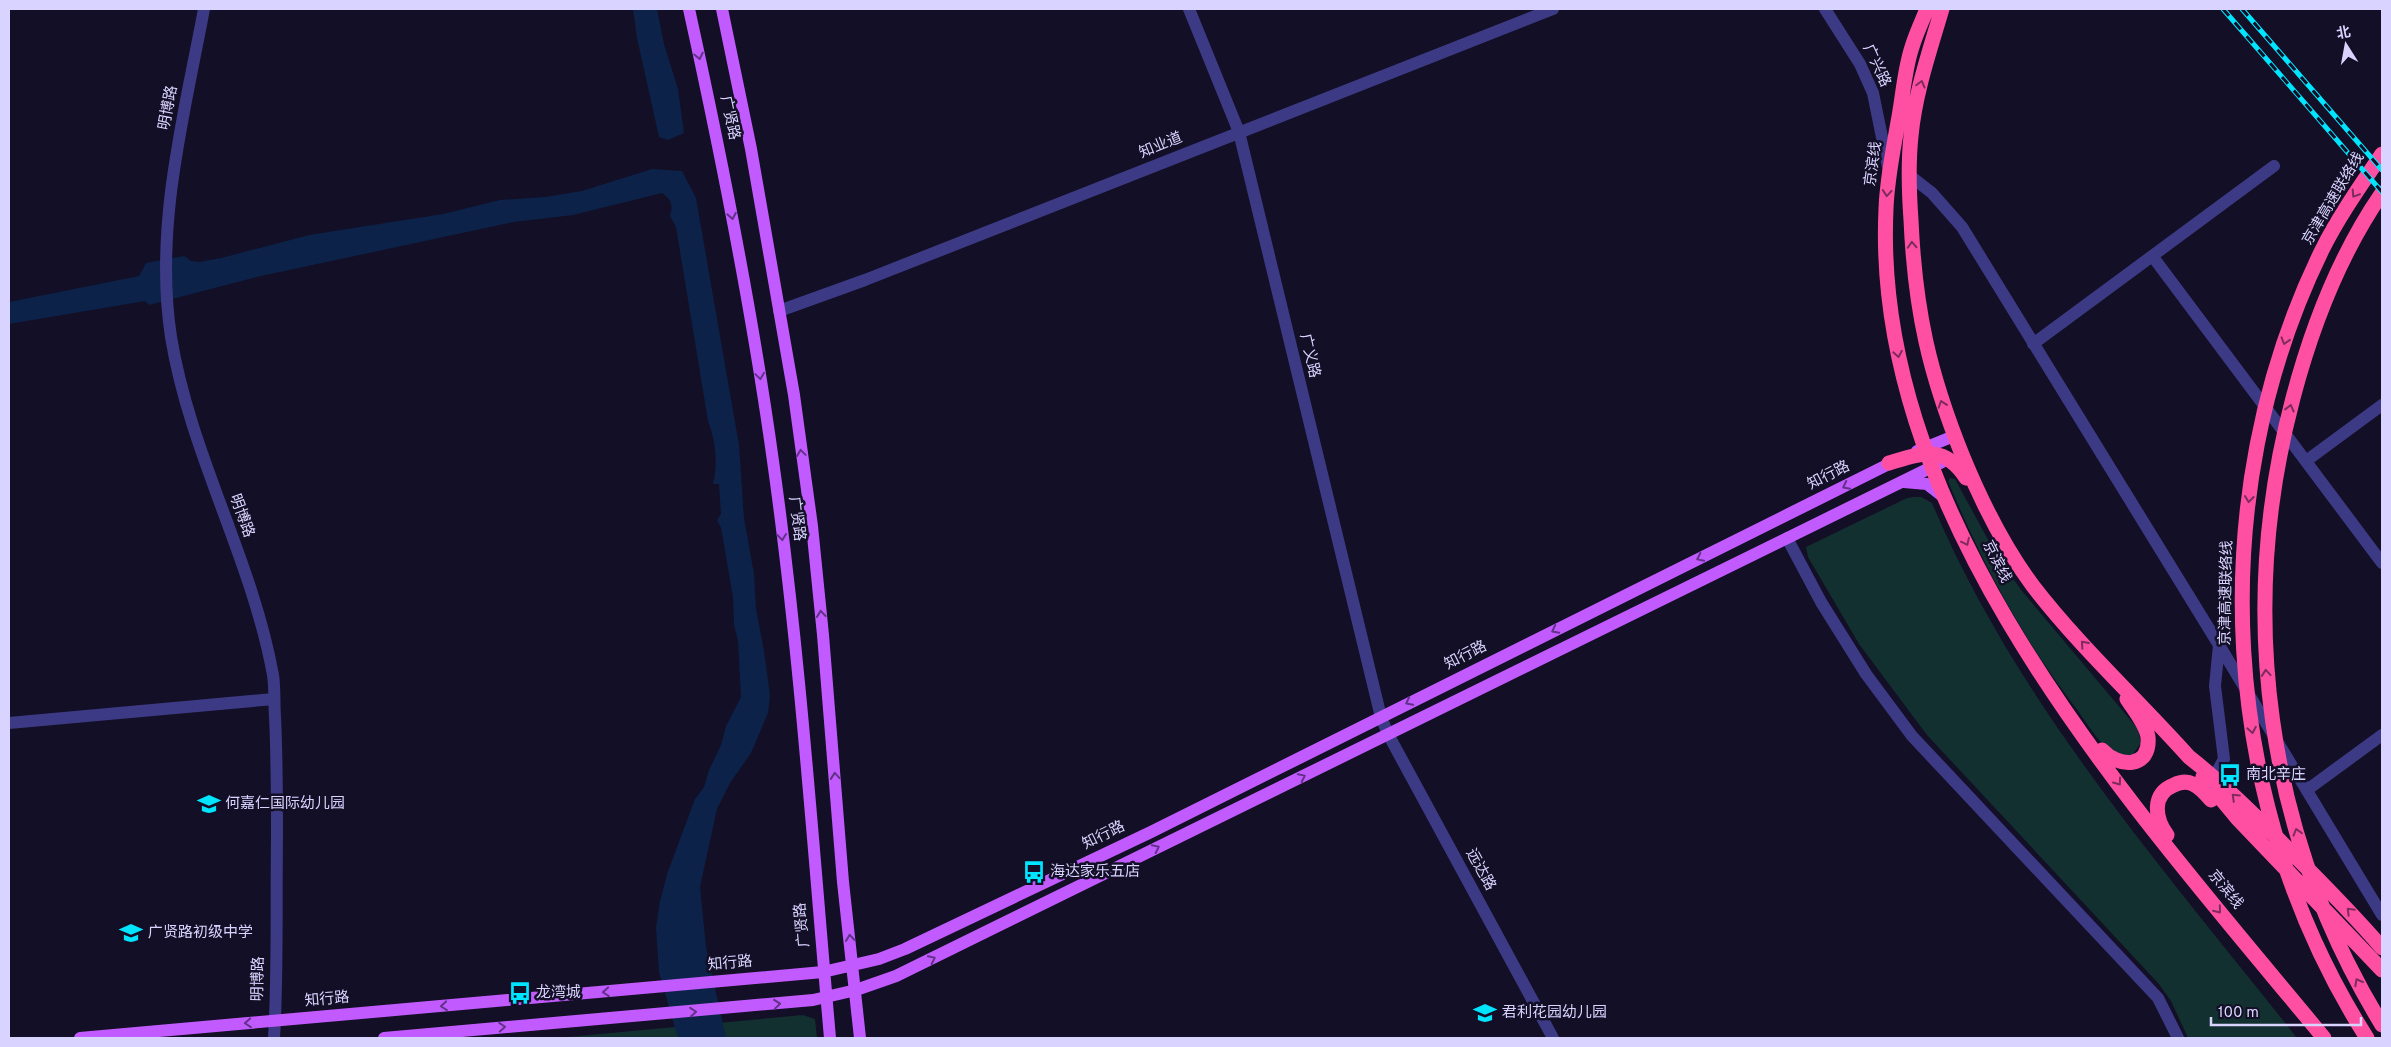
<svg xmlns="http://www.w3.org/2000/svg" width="2391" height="1047" viewBox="0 0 2391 1047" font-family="Overpass,'Noto Sans SC',sans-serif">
<rect width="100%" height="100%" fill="#130f26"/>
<path fill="#12302f" d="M1950,478L1955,479L1997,556L2022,591L2138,729L2141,743L2133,754L2125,757C2119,755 2112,753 2108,749C2096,739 2084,719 2075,707C2022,638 1981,561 1948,481Z
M1914,497H1921L1932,503C2017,704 2163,868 2297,1038H2188L2171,1001L2158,983L1927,735L1859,644L1808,557L1806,547L1907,498Z
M803,1015L815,1019L817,1038H557Z"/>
<path fill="#0c2248" d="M633,9H657L664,44L678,89L684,133L668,140L659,137L637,38Z
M652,169L682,171L696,198L739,445L744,518L754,574L756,609L764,651L770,695L768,713L751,753L730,783L717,809L700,887L706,947L726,1038H678L659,972L656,927L660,901L667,874L695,799L704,787L709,770L721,745L726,726L741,697L738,641L734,625L733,597L721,528L717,520L721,514L719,484H713C718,462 716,443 708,421L676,227L670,216C673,205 672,200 662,193L573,215L514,222L261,276L149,305L145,301L9,324V302L139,276L146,263L184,256L191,261L199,262L221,258L309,235L443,214L500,200L545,197L582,191Z"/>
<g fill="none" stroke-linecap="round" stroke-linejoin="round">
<path stroke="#3d3a85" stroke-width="12" d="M204,9C184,116 154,227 171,337C190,454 252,559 273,675C275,688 274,703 275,717C277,757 277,798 277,838C276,905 278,972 274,1038
M1189,9L1239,132L1381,717L1388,734L1553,1038
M1825,9L1860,64L1873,93L1889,172
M1909,175L1932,193L1962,227L2219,645L2382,915
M2153,257L2382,563
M779,311L865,280L1553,9
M2033,344L2274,166
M2306,461L2382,405
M1787,538L1821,602L1866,674L1912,736L2158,998L2178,1038
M9,723L274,699
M2214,777L2224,759L2215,686L2219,645
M2307,790L2382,735"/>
<path stroke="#c25bff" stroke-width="12" d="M689,9C722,159 752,309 773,461C800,652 813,846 830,1038
M722,9L751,149L794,395L812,526L823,635L843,882L860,1038
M1917,451L1954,436
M1904,482L1927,484L1945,498
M80,1038L823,972L879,959L905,949L1151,832L1897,460
M384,1038L813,1000L856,990L896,976L1942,462"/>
<path stroke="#ff4fa3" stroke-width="15" d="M1927,9C1922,21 1916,34 1912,47C1904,71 1903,97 1898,122C1893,151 1887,179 1886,209C1871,523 2137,811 2324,1038
M1942,9C1930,50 1915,93 1911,136C1908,164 1909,192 1911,220C1915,310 1929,373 1963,457C1982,503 2003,546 2033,586C2080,647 2138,700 2189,757C2225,785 2258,818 2290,851C2322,883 2353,914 2382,948
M2382,193C2340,254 2312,326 2293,398C2236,613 2266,835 2382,1025
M1889,463C1922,453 1944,444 1966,478
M2102,750C2118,768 2151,769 2148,737C2146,724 2134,710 2127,699
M2203,777L2237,818L2382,970
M2167,835C2155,819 2151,794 2174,785C2180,782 2187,781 2193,784C2200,787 2206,794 2211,800
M2367,1038C2219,806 2201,497 2322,250C2339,216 2361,185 2382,154"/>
<defs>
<path id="rail" d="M2223,9L2382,192
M2242,9L2382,170"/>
</defs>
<use href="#rail" stroke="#00e5ff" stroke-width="5"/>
<use href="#rail" stroke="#130f26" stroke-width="3" stroke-dasharray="9" stroke-linecap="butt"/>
</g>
<defs><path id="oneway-chevron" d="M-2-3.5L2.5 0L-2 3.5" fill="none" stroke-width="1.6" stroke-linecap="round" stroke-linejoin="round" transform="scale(1.25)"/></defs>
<g stroke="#623188">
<use href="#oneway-chevron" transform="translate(699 56) rotate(78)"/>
<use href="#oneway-chevron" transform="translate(732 216) rotate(80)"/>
<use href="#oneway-chevron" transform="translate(760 376) rotate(82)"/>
<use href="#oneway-chevron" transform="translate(801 453) rotate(-98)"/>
<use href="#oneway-chevron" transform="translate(1846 486) rotate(153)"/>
<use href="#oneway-chevron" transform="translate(782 537) rotate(83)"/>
<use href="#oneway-chevron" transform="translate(1700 558) rotate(154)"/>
<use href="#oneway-chevron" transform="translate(821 614) rotate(-96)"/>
<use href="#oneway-chevron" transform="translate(1555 630) rotate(153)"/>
<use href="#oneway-chevron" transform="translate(1409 702) rotate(153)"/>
<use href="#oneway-chevron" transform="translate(835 776) rotate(-95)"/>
<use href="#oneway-chevron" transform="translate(1302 777) rotate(-26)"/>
<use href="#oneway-chevron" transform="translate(1156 848) rotate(-26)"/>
<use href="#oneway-chevron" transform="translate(850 938) rotate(-96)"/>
<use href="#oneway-chevron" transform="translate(932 959) rotate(-26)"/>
<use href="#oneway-chevron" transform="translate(606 992) rotate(175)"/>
<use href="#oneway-chevron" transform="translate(777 1004) rotate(-6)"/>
<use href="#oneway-chevron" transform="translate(444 1006) rotate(175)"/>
<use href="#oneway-chevron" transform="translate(693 1012) rotate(-5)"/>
<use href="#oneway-chevron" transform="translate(248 1023) rotate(175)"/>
<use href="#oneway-chevron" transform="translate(502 1027) rotate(-4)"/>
</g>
<g stroke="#7d2c5e">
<use href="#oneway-chevron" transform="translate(1921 84) rotate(-75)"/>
<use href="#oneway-chevron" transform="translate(1887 193) rotate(95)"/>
<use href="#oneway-chevron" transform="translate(2355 194) rotate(123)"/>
<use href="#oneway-chevron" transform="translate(1912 245) rotate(-93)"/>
<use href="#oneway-chevron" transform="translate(2285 341) rotate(107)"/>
<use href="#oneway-chevron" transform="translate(1898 354) rotate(80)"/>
<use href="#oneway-chevron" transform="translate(1942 404) rotate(-109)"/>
<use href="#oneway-chevron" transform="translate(2290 408) rotate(-76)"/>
<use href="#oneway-chevron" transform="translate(2249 499) rotate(97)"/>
<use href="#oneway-chevron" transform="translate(1966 542) rotate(64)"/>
<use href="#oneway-chevron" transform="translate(2084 644) rotate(-132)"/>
<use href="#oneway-chevron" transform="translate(2266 673) rotate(-95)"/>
<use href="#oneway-chevron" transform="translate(2252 730) rotate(80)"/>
<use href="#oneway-chevron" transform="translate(2118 782) rotate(54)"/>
<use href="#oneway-chevron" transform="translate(2235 797) rotate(-136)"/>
<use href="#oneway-chevron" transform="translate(2297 832) rotate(-107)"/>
<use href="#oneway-chevron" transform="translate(2218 910) rotate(51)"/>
<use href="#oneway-chevron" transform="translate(2350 911) rotate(-135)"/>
<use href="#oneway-chevron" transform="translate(2358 982) rotate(-118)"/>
</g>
<defs>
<symbol id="bus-bare" viewBox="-9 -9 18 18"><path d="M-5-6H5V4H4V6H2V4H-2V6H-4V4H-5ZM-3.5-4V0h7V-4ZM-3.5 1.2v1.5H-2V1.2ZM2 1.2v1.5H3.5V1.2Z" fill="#00e5ff" stroke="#130f26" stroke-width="2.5" paint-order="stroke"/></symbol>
<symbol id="school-bare" viewBox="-9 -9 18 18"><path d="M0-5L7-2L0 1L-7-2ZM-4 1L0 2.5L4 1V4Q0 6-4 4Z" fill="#00e5ff" stroke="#130f26" stroke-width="2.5" paint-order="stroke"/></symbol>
</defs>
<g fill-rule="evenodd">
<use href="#bus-bare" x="2214" y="759" width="32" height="32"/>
<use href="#school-bare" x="193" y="788" width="32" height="32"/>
<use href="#bus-bare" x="1018" y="856" width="32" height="32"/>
<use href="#school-bare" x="115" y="917" width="32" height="32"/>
<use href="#bus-bare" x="504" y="977" width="32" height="32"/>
<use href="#school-bare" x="1469" y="997" width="32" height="32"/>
</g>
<g text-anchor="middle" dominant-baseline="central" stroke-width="5" stroke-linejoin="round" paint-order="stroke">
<g font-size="15" fill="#d9d4ff" stroke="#130f26">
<text transform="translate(1876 66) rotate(65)">广兴路</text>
<text transform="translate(169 108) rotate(-79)">明博路</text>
<text transform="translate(729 118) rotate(78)">广贤路</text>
<text transform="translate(1161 146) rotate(-22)">知业道</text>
<text transform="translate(1874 164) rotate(-82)">京滨线</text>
<text transform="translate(2334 199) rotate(-59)">京津高速联络线</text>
<text transform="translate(1309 356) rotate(77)">广义路</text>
<text transform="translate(1829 476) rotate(-27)">知行路</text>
<text transform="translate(241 516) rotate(70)">明博路</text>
<text transform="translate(796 519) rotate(83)">广贤路</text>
<text transform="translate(1996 562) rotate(63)">京滨线</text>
<text transform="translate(2227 593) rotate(-89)">京津高速联络线</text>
<text transform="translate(1466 656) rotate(-27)">知行路</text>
<text transform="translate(1104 836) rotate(-26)">知行路</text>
<text transform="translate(1480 870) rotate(61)">远达路</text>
<text transform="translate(2225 890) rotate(51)">京滨线</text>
<text transform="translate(803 925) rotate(-95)">广贤路</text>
<text transform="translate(730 964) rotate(-5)">知行路</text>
<text transform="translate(259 979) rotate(-89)">明博路</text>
<text transform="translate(327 1000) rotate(-5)">知行路</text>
</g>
<g font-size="15" fill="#d9d4ff" stroke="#130f26" text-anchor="start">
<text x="2246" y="775">南北辛庄</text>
<text x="225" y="804">何嘉仁国际幼儿园</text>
<text x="1050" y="872">海达家乐五店</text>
<text x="148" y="933">广贤路初级中学</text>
<text x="536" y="993">龙湾城</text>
<text x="1502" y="1013">君利花园幼儿园</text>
</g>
</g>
<rect width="2391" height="1047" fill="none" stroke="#d9d4ff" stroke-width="20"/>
<g transform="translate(2346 45) rotate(349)" stroke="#130f26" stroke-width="4" paint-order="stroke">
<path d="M0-4L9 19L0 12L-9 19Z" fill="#d9d4ff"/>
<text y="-8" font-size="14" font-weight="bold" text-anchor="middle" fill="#d9d4ff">北</text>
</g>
<path d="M2211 1017v8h150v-8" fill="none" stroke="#d9d4ff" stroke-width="2.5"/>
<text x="2218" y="1017" font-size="15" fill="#d9d4ff" stroke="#130f26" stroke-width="4" paint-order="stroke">100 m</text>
</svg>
